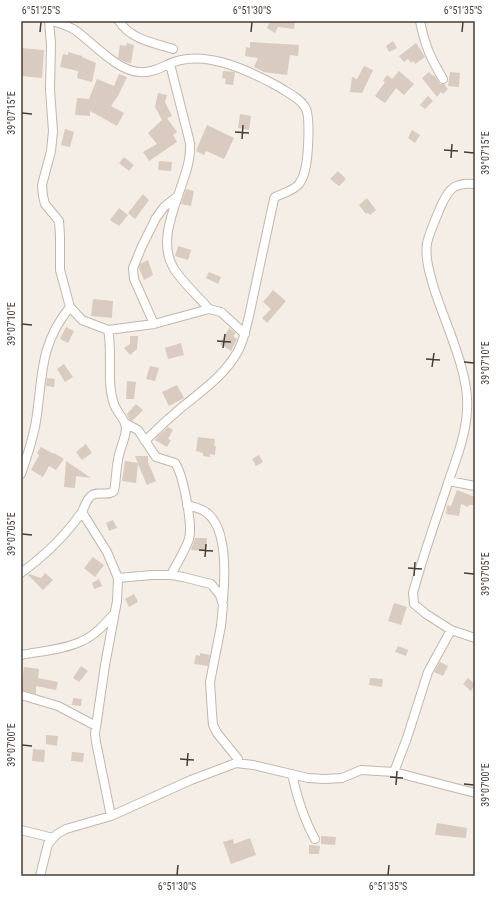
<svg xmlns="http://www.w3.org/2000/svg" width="496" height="897" viewBox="0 0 496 897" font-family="'Roboto Condensed',sans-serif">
<rect width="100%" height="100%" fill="#f4eee7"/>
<path fill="#d9cbbf" d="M270,21H295L294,29L278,27L275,33L267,28Z
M393,41L397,48L389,52L386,46Z
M250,42L299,45L298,56L290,55L287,75L264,72L254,67L258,58L245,56L246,47L250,48Z
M127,43L134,45L131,63L125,62L118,58L120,45L126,46Z
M416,43L425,57L415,64L413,61L411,63L408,59L404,62L399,56Z
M21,48L44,50L42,78L21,76Z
M68,52L82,56V57L96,63L92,82L77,78L78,71L60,67L63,54L68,55Z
M364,66L373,70L365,87L362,93L350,92L352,77L357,79Z
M223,71L235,72L233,85L225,84L226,79L222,78Z
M399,71L414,84L404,95L396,88L385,103L375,96L385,82L383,81L387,75L392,79Z
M429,72L433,76L434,75L440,84H444L448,89L443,94L441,92L437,97L422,78Z
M450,72L460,73L459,87L448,86Z
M119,74L127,77L118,96L111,106L124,113L117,126L90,111V116L75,115L77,98L89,99L97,79L114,86Z
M158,93L167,95L165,102L172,116L167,118L177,132L173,135L177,142L149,161L143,152L157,144L148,133L162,120L155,107Z
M428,96L433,101L425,109L420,105Z
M240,114L251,116L249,130L238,128Z
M207,125L234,138L224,159L206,151L204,155L196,151Z
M65,129L74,132L70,147L61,145Z
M412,130L420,135L415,143L408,138Z
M124,157L134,165L129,171L119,163Z
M159,161L172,162L171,171L158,170Z
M338,171L346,179L339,186L330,179Z
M186,189L194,191L191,206L181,204Z
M143,194L149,200L135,219L128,213Z
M367,198L376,210L370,215L368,213L366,214L359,205Z
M119,208L128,215L119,226L110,220Z
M178,246L191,250L188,260L175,256Z
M148,260L153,275L144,280L139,268L140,264Z
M209,272L221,277L218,284L206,278Z
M273,290L286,301L267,323L262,318L271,309L263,302Z
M93,299L113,301L112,318L91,316Z
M66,327L74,331L68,343L60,339Z
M229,328L236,333L233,336L237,339L231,351L220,344Z
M130,336H138L137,349L130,355L124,348L130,344Z
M181,343L184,355L168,359L165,348Z
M64,364L73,377L65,382L57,369Z
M150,366L159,368L155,381L146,379Z
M47,378L55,379L54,387L46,386Z
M127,381L136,382L134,399H126Z
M177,385L184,398L169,406L162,392Z
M136,404L143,410L132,421L129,419L127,414Z
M168,427L173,430L168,439L171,440L167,447L155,440L158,436Z
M198,437L215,439L214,446H216L215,455L210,454V457L203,456V453L196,451Z
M86,444L92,453L82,460L76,452Z
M41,447L54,454V453L64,459L56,470L49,466L43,477L31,470L39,455L37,453Z
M259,455L263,462L256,466L252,459Z
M135,456H148V462L156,481L147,485L138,464L136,483L122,481L125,461L138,463Z
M66,461L91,478L76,476L75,488L64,487Z
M457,490L475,497V505H469L468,507L461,504L459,516L446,514L447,505L451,506Z
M113,520L117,528L109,531L106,523Z
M195,538H207L206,551L191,550Z
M93,557L104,565L95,577L84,568Z
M45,573L53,580L43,590L28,575L29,574L41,578Z
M99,579L102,586L94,589L92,583Z
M134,594L138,602L129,607L125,599Z
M394,603L407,607L401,625L388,621Z
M398,646L408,650L406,656L395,652Z
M200,653L210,655L208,666L194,664L196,655L200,656Z
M440,662L448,666L443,676L434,672Z
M81,666L88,671L79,682L73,678Z
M24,667L39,669L38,678L58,682L56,690L36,686V694L21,690Z
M370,678L383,679L382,687L369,685Z
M468,678L475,684L471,691L463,684Z
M73,698L82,699L81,706L72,705Z
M46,735L58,736L57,746L46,744Z
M33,749L45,750L44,762L32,761Z
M72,752L84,753L83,762L71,761Z
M437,823L467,828L466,838L435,835Z
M321,836L336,837L335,845L321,844Z
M250,838L256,855L231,864L223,842L233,839L234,844Z
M309,845L320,846L319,854H309Z"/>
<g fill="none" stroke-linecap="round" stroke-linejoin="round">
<defs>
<path id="minor" d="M52,21C59,23 68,26 75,30C92,42 118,72 140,72C149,73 158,69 167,65L171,68L190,143C191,159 186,172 181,187C173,211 159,243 173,267C180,280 199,297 209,309
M119,21C130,39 154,43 173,49
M420,21C425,46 430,57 443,79
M475,184C455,182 449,188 441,206C436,218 430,231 427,243C425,257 429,271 433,285C444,322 470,372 467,410C466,434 457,457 449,480C437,517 423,555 413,593L414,604L426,614L451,630L475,638
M154,324L134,279L133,268L142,246L156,218L164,207L178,196
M108,330L154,324L209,309L221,312L245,334
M125,423L138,430L156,457L175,463C183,474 193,525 189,539C185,551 177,563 171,575
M145,441C157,429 169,418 182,407C202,391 225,375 238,351C244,340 246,328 249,316L274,199L275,197C283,193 293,191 299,184C302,180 304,175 305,170C308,159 311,115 305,107C300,98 288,93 279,87C248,70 201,47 167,65
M21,474C27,457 33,439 36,421C43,376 39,345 70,307
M449,481L475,486
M187,505C193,507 201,508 207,513C228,529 225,577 223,600
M82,512L107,552L118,578L117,601L105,665L95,734L96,742L111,816
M21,573C40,559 58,543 73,524C76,520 79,516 82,512C85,506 86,500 91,496C97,490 108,497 114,491C116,481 116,470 118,460C119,450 126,438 126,428C126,419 116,412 114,404C106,382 113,353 108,330L82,320L70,307L60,270V236L59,221L45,204L43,196L42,185L51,151L53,131L50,90L51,44L49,21
M118,578L152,575H171L183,577L211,584L220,595L223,605L221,626L210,682L212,713L213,725L217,733L238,759
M21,655C41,651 63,650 82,641C94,636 104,625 113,615
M21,695L58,706L96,726
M394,772L407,738L428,672L451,630
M292,774C297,797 303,818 315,839
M21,830L53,838
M40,876L48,844L57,834L66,829L111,816L191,780L236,763L253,765L308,778L325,779L342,778L361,770L394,772L475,793"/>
</defs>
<use href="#minor" stroke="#c2b7ac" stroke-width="10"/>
<use href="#minor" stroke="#fff" stroke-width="8"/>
</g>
<path fill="none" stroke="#473d36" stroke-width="1.5" d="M40,32L41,22M251,32L252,22M462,32L463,22M22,113L32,114M235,132L249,133M242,139L243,125M444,150L458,151M464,152L474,153M451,158L452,144M22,324L32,325M217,341L231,342M223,348L225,334M426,359L440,360M464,362L474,363M432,367L434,353M22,534L32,535M199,550L213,551M205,557L206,544M408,568L422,569M464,573L474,574M414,576L415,562M22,745L32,746M180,759L194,760M187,766L188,753M390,777L403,778M464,784L474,785M396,785L397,771M177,875L178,865M388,875L389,865"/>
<rect width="496" height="897" fill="none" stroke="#ffffff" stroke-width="44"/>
<rect x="22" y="22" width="452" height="853" fill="none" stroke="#473d36" stroke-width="1.5"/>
<g font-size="10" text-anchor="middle" fill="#473d36">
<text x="41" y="14">6°51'25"S</text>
<text x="252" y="14">6°51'30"S</text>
<text x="463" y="14">6°51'35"S</text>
<text transform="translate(11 113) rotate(-90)" y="4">39°07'15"E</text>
<text transform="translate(485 153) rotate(-90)" y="4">39°07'15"E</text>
<text transform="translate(11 324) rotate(-90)" y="4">39°07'10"E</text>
<text transform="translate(485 363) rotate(-90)" y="4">39°07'10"E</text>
<text transform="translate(11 534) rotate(-90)" y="4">39°07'05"E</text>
<text transform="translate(485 574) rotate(-90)" y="4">39°07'05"E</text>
<text transform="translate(11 745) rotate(-90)" y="4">39°07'00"E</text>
<text transform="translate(485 785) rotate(-90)" y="4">39°07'00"E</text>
<text x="177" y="890">6°51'30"S</text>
<text x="388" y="890">6°51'35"S</text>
</g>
</svg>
